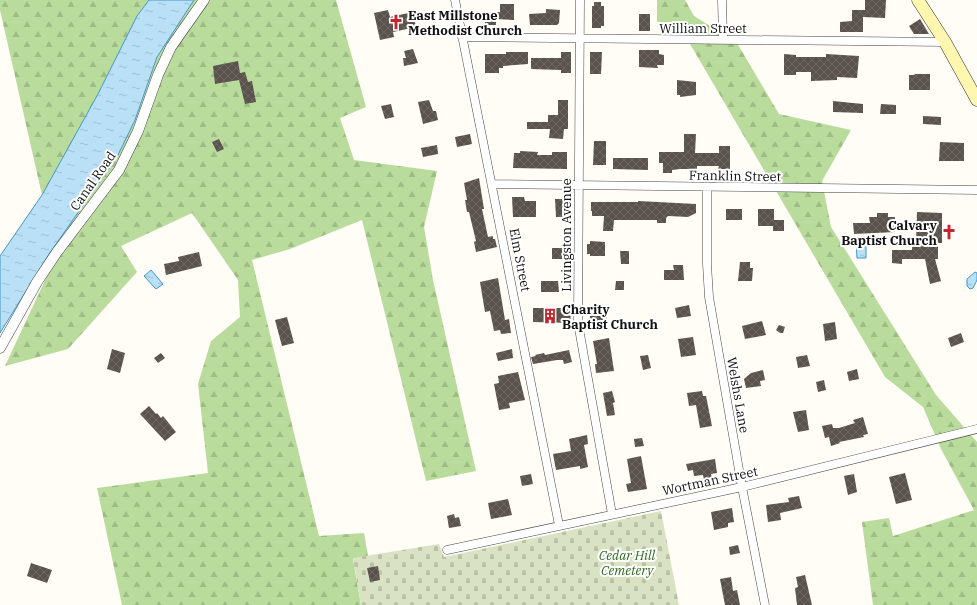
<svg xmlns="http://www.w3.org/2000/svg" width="977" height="605" viewBox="0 0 977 605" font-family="'IBM Plex Serif',serif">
<defs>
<pattern id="forest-firs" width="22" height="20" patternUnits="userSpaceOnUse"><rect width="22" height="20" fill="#b9dc9c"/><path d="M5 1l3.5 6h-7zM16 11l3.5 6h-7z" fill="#9ebc85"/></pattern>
<pattern id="cemetery-stones" width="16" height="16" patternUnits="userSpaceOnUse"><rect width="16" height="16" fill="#d9e3c4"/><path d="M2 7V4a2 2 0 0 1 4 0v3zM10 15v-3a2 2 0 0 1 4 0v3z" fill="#b9c2a7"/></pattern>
<pattern id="water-ripples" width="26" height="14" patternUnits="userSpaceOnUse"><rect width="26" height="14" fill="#b9e0f7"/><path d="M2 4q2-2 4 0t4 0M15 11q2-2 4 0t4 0" fill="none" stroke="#9ebfd3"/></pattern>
<pattern id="building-cross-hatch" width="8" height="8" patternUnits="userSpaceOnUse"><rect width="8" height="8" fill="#5a524d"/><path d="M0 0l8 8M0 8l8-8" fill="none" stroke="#6d6662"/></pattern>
</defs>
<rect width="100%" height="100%" fill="#fffdf5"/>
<path fill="url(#forest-firs)" d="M0,0H149L137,16L98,94L42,195L0,10Z
M194,0H336L366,107L340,118L354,160L437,171L424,227L433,280L476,471L426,481L362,220L290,249L252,260L319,536L364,533L368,556L353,559L361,605H122L97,488L208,473L198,384L211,341L240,317L238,280L192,213L121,246L137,272L68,349L5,366L47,276L49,254L117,157L135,120L157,57Z
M657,0H685L694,16L737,43L779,114L851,130L822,181L831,227L936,395L977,442V605H873L862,522L889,518L893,536L974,510L941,449L923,407L885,377L690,44L657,21Z"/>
<path fill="url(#cemetery-stones)" d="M661,511L679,605H361L353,558L439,544L444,557Z"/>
<path fill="url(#water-ripples)" stroke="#3f96cf" d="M149,0H194L157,57L135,120L117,157L49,254L0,333V256L42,195L98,94L137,16Z
M862,238H866V258H857L856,240H862Z
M151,270L163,284L156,289L144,276Z
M975,272L977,273V280L973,288L970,289L967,286V279Z"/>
<path fill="url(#building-cross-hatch)" d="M865,0H886L885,18L863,17V32H840V22L852,21V10H865Z
M594,2H601V6H604V26H601V28H592V6H594Z
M500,4H514V20L496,19V25H485V13L500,12Z
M546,9L560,10L559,23L557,25H530L529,14L546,13Z
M388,10L390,17L413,12L416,27L393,32L394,37L380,40L374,13Z
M639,14H650V31H639Z
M920,19L929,34H914L909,26Z
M413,49L418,63L404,66L403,58H406L404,51Z
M639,50H659V54L664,55V65H657L658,68L639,67Z
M506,52H528V64L503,66V68H499V73H485V54H506Z
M561,52H571V73H561V70L531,69V58H561Z
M590,52H602L601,74H590Z
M784,54L796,55V57H826V54L859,56L857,78L837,77V80L811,81V72H796V75H784Z
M238,61L240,73L245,72L248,82L252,81L256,102L245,104L239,80L215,84L213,66Z
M915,74H930V90H909V75H914Z
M677,80L696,82V95L680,97V95H677Z
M429,100L433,111H436L438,120L423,124L418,102Z
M558,100H568V129H564L563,139L549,138L550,129H527V122H548V115H558Z
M833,101L863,104V113L833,112Z
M391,104L394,117L385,119L381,106Z
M881,104L896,105V114H880Z
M923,116L941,117V125L923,124Z
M470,134L472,144L457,147L455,137Z
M684,134H696L695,153H719V146H730V169H718L719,166H697V169H680L672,170V173H663V163H659V152H684Z
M219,139L224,149L217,152L212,142Z
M594,141H606V165H593Z
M940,142L964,143V161H939Z
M437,145L438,154L423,157L421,148Z
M520,151L538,152L537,155H552V152H567V169L513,168L514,153H520Z
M613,158H648V170L613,169Z
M479,178L484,209H482L488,237L493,236V239H495L497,247L476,252L474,242L476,241L469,212H467L465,200H467L464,183Z
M512,197H524L525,201H536V217H513Z
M555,199H566V217H556Z
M638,201L696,204V213L688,217L668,216L666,218V223H657V220H614L613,231H603L604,216H592V211H591V202H638Z
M726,209H742V220H726Z
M758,209H774V220H784V231H773V226H758Z
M917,212L942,213V243H938V259H935L941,281L930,284L925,259H902V264L892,263V250H912V243H916Z
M877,213H888V217H895V232L854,234L853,223H870L869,217H877Z
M590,241L605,242V256H590V254H587V244H590Z
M552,248H567V259H552Z
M620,251H629V264H621Z
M199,252L202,266L166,275L164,264L179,261L178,257Z
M740,262H750V268H753L752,281H738Z
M673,265H683L684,280H664V270H674Z
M498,278L505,320L509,319L511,333L501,334L500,330L494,331L490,311L485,312L480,282Z
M541,281H558L559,292H541Z
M616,281H624V290H615Z
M689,305L691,316L677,318L675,308Z
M607,307V323H590V312H597V308Z
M533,308H570L571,323L533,322Z
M287,317L294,343L282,346L275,320Z
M762,321L766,335L745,339L742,326Z
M835,322L837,339L825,341L823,324Z
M779,325L785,327L783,333H780L776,330Z
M961,333L964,342L951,347L948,338Z
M693,337L696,355L681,357L678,339Z
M609,338L614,371L596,373L595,364H597L593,341Z
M112,349L125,353L120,373L107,369Z
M512,349L513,358L498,361L496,353Z
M569,350L572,362L564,364L563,360H557L533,364L531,357L536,356L535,355L544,353L545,355Z
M161,353L165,358L158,363L154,358Z
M648,355L651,368L643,370L640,356Z
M807,355L810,366L798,368L796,357Z
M857,369L859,379L849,381L847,372Z
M763,370L765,380L760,381L761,386L746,388L744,379L751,373Z
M518,372L525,400L509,403L510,408L499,410L494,384L499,383L498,376Z
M824,380L826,390L818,392L816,382Z
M612,391L615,402L613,403L615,415L607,416L603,393Z
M702,391L703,396H706L712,426L700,428L696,405L689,406L687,393Z
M149,406L156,414L157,413L161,418L163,416L176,432L165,441L140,414Z
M806,410L809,430L798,432L793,412Z
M863,417L868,434L863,435L864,437L839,442L840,443L831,446L829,437L825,438L822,426L832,424L833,428H839L855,423L853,420Z
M587,435L588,444L584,445L588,467L580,469V466L556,470L553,454L571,451L569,439Z
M642,438L644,446L635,447L634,439Z
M641,456L647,489L628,492L626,484L631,483L627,459Z
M715,459L717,473L711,474L712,478L704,480L703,475L694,476L693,470L688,471L686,464Z
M905,473L912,500L896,504L889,477Z
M531,474L533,484L522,486L520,476Z
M854,474L857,492L848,495L844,476Z
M799,496L802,508L780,513L781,520L768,522L766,505L789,502L788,498Z
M508,499L512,515L491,519L488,503Z
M732,508L734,522L728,523V527L714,530L711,512Z
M454,514L455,518L459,517L461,526L449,528L447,516Z
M738,545L740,553L730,555L729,547Z
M31,563L52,570L47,583L27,576Z
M378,566L380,580L370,582L367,568Z
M805,575L812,605H797L795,588L798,587L796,577Z
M731,577L733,591L737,590L740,605H725L720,579Z"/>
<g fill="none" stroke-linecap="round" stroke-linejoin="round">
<defs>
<path id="minor" d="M455,0L559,525
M580,0L578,323L612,514
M722,0L723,39
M462,37L945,42
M493,184L977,190
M707,188V264L709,297L742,487L765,605
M447,550L742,487L977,429"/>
<path id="tertiary" d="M0,348L37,282L57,252L119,170L138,131L158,75L171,47L204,0"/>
<path id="secondary" d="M918,0L945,42L977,100"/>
</defs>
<use href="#minor" stroke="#444" stroke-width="9"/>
<use href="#tertiary" stroke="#444" stroke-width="11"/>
<use href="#secondary" stroke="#333" stroke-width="13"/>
<use href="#minor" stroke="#fff" stroke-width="8"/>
<use href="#tertiary" stroke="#fff" stroke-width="10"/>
<use href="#secondary" stroke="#fff6b0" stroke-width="12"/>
</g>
<defs>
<symbol id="church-bare" viewBox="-9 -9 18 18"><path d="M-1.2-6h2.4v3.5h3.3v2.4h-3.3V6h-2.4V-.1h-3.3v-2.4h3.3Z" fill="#c4262e" stroke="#fff" stroke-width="2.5" paint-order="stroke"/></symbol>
<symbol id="building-bare" viewBox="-9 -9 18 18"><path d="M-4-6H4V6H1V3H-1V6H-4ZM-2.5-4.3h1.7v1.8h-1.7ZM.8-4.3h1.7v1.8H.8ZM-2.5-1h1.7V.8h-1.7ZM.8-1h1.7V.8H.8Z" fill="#c4262e" stroke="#fff" stroke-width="2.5" paint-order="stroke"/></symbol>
</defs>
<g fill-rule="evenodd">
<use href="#church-bare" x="385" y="11" width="22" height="22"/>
<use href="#church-bare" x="938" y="221" width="22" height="22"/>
<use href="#building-bare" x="539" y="305" width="22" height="22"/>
</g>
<g text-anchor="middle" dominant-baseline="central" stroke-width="4" stroke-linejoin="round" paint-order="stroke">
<g font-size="13" font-weight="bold" fill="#111" stroke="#fff" text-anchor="start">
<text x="408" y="15">East Millstone<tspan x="408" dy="15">Methodist Church</tspan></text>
<text x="937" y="225" text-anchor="end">Calvary<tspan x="937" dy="15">Baptist Church</tspan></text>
<text x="562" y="309">Charity<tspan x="562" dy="15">Baptist Church</tspan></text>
</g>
<g font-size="13" fill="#111" stroke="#fff">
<text x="703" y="28">William Street</text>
<text transform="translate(735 176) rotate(1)">Franklin Street</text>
<text transform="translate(93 181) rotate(-55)">Canal Road</text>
<text transform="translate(566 235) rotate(-90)">Livingston Avenue</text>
<text transform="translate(520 260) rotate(79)">Elm Street</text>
<text transform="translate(738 395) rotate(80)">Welshs Lane</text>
<text transform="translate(710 481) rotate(-12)">Wortman Street</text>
</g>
<g font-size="13" font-style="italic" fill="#2f6b1f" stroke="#fff">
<text x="627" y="555">Cedar Hill<tspan x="627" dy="15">Cemetery</tspan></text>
</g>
</g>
</svg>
